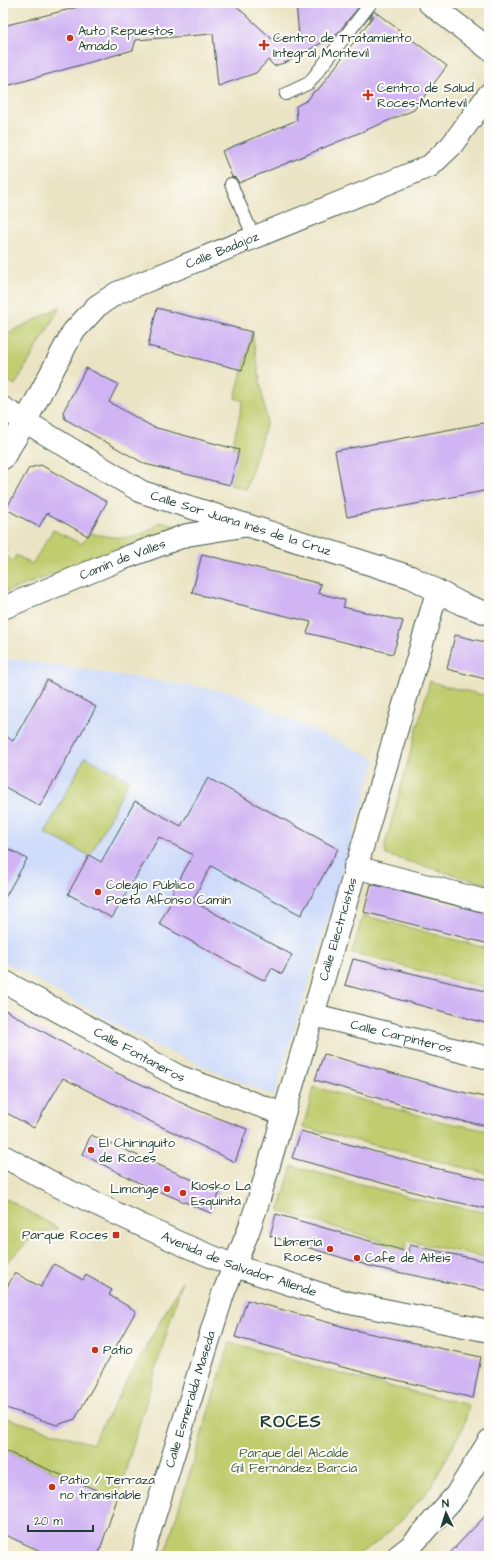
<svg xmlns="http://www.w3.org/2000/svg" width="492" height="1559" viewBox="0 0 492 1559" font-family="'Architects Daughter',sans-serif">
<rect width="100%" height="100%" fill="#fdfcf7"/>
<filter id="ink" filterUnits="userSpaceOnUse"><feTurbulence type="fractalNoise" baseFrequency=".025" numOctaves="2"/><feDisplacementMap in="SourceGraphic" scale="8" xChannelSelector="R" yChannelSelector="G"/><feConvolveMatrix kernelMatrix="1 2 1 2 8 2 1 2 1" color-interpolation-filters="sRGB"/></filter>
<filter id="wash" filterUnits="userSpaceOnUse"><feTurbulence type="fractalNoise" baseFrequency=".012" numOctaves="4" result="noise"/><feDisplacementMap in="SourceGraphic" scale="16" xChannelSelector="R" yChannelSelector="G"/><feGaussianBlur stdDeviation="0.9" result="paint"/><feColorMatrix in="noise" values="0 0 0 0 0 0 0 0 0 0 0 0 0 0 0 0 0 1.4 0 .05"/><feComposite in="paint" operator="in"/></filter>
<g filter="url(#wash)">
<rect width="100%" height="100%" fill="#ebe4c4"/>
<path fill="#cedbfa" d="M3,659L20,660L232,692L376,759L274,1096L147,1042L3,961Z"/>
<path fill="#c0cc6e" stroke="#708451" d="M61,306L15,385L3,378V335L33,321Z
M252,332L267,422L246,489L230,485L238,450L232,448L243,401L235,398Z
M159,522L177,526L178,528L3,593V548L7,550L4,555L13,561L16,555L32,564L53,530L82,544L89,533C114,538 140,543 159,522Z
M430,681L444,686L489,696V885L386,855L385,845Z
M85,757L129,780L90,856L45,833Z
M363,915L489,949V989L352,953Z
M314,1087L444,1122L489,1131V1174L303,1127Z
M292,1166L420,1200L489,1213V1258L407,1241L400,1273L380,1269L385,1242L279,1211Z
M3,1197L58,1228L34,1236L3,1266Z
M182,1282L117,1499L3,1450V1417L92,1444Z
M230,1342L362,1380L469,1405L464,1426L431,1487L401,1521L376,1543L355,1556H164Z"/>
<g id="blocks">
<path fill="#d0b4f3" d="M94,3H233L272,39L299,36L296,3H362L336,35L287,62L274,66L268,60L256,73L218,86L213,34L136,40L133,50L3,87V26Z
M374,11L447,66L414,110L239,183L236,178L232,177L222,151L297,120L296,106L308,100L314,91L318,90L374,15L369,18Z
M157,308L252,332L242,370L148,346Z
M86,368L118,384L109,402L153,427L239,450L230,485L145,464L65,419L63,412Z
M489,422V490L347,517L335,451Z
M41,465L107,502L88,536L47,513L39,527L6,509L29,468Z
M202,554L321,584L318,593L345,600L343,607L403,621L393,654L307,633L311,622L192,593Z
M455,635L489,643V680L447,669Z
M47,680L96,707L40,806L3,786V734L13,741Z
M208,778L338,849L301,915L211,866L192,901L292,955L282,974L272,968L265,981L159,924L171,902L168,900L193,855L159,837L112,918L68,894L89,855L101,862L135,801L181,826Z
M3,846L27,859L3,901Z
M371,884L489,914V944L364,912Z
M353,959L489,992V1024L345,985Z
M3,1009L117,1073L197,1110L247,1129L235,1162L108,1101L63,1078L34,1128L3,1111Z
M324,1054L453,1090L489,1098V1126L447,1118L315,1080Z
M301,1131L430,1167L489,1180V1209L432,1197L292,1158Z
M91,1135L220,1192L211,1213L139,1183L82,1154Z
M276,1214L408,1252L410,1245L489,1262V1291L373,1267L270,1236Z
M54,1264L83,1280L86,1275L112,1290L109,1295L136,1311L75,1419L57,1425L3,1407V1294L15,1273L41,1287Z
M247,1300L363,1332L481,1357L473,1398L342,1367L235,1337Z
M3,1450L117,1499L98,1556H51L3,1534Z
M489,1512V1556H447Z"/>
</g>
</g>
<g filter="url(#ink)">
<use href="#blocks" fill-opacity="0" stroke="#3e564a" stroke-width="1"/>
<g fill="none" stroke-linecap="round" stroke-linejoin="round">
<defs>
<path id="lane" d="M286,94L309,83L371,3
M231,184L254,238"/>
<g id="street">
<path d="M429,3L489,49"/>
<path id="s1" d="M3,408L142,492L411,577L462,604L489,614"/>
<path id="s2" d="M3,458L25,422L73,332L97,306L117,293L430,166L451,146L489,94"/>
<path id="s3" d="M3,608L119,560L187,535L243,526"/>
<path d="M355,867L489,902"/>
<path id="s4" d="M3,981L178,1076L283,1114"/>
<path id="s5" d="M314,1015L489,1058"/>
<path id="s6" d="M3,1156L58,1186L179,1243L235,1266L345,1302L489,1331"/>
<path id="s7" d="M142,1556L223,1294L248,1232L259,1199L437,592"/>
<path d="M398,1556L411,1546L456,1495L489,1441"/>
</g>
</defs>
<use href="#lane" stroke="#3e564a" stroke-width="14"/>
<use href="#street" stroke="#3e564a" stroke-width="24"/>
<use href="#lane" stroke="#fff" stroke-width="12"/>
<use href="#street" stroke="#fff" stroke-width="22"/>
</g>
</g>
<g fill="#c8321e" stroke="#fdfcf7" stroke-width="1.5">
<circle cx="70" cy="38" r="4"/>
<path d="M262 39h4v4h4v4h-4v4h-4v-4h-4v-4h4z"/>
<path d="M366 89h4v4h4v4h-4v4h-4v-4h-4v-4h4z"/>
<circle cx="98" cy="892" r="4"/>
<circle cx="91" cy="1150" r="4"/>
<circle cx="167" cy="1189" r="4"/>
<circle cx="183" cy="1193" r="4"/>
<rect x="112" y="1231" width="8" height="8" rx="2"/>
<circle cx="330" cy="1249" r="4"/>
<circle cx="357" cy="1258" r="4"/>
<circle cx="95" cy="1350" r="4"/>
<circle cx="52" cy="1487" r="4"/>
</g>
<g text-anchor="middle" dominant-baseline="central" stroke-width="4" stroke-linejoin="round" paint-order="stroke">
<g font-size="13" fill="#1f3d34" stroke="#fdfcf7" text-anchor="start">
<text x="78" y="31">Auto Repuestos<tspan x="78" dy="15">Amado</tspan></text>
<text x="273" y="38">Centro de Tratamiento<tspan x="273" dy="15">Integral Montevil</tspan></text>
<text x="377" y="88">Centro de Salud<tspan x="377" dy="15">Roces-Montevil</tspan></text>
<text x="106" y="885">Colegio Público<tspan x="106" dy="15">Poeta Alfonso Camín</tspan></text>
<text x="99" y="1143">El Chiringuito<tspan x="99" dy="15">de Roces</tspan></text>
<text x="191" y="1186">Kiosko La<tspan x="191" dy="15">Esquinita</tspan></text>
<text x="159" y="1189" text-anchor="end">Limonge</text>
<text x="108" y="1235" text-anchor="end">Parque Roces</text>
<text x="322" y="1242" text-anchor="end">Libreria<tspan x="322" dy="15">Roces</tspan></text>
<text x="365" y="1258">Cafe de Alteis</text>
<text x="103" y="1350">Patio</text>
<text x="60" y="1480">Patio / Terraza<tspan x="60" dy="15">no transitable</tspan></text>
</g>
<g font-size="13" fill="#1f3d34" stroke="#fdfcf7">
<text stroke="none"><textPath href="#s2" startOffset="317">Calle Badajoz</textPath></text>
<text stroke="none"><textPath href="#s1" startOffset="266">Calle Sor Juana Inés de la Cruz</textPath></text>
<text stroke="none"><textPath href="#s3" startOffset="129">Camín de Valles</textPath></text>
<text stroke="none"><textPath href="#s7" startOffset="657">Calle Electricistas</textPath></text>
<text stroke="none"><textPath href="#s5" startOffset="90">Calle Carpinteros</textPath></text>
<text stroke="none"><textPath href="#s4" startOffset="155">Calle Fontaneros</textPath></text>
<text stroke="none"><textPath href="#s6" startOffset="260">Avenida de Salvador Allende</textPath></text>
<text stroke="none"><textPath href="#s7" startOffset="164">Calle Esmeralda Maseda</textPath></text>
</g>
<g font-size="13" fill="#476142" stroke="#fdfcf7">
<text x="294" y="1453">Parque del Alcalde<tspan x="294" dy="15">Gil Fernández Barcia</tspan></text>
</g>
<g font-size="17" font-weight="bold" letter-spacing="1" fill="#1f3d34" stroke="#fdfcf7">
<text x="291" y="1422">ROCES</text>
</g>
</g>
<rect width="492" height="1559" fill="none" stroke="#fdfcf7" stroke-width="16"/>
<g transform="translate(446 1513) rotate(356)" stroke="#fdfcf7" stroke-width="3" paint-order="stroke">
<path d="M0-3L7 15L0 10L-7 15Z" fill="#1f3d34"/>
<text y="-6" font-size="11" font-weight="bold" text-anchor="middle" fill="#1f3d34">N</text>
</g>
<path d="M28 1525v6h65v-6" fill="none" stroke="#1f3d34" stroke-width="2"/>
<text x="34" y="1525" font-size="12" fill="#1f3d34" stroke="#fdfcf7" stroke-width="3" paint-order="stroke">20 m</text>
</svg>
